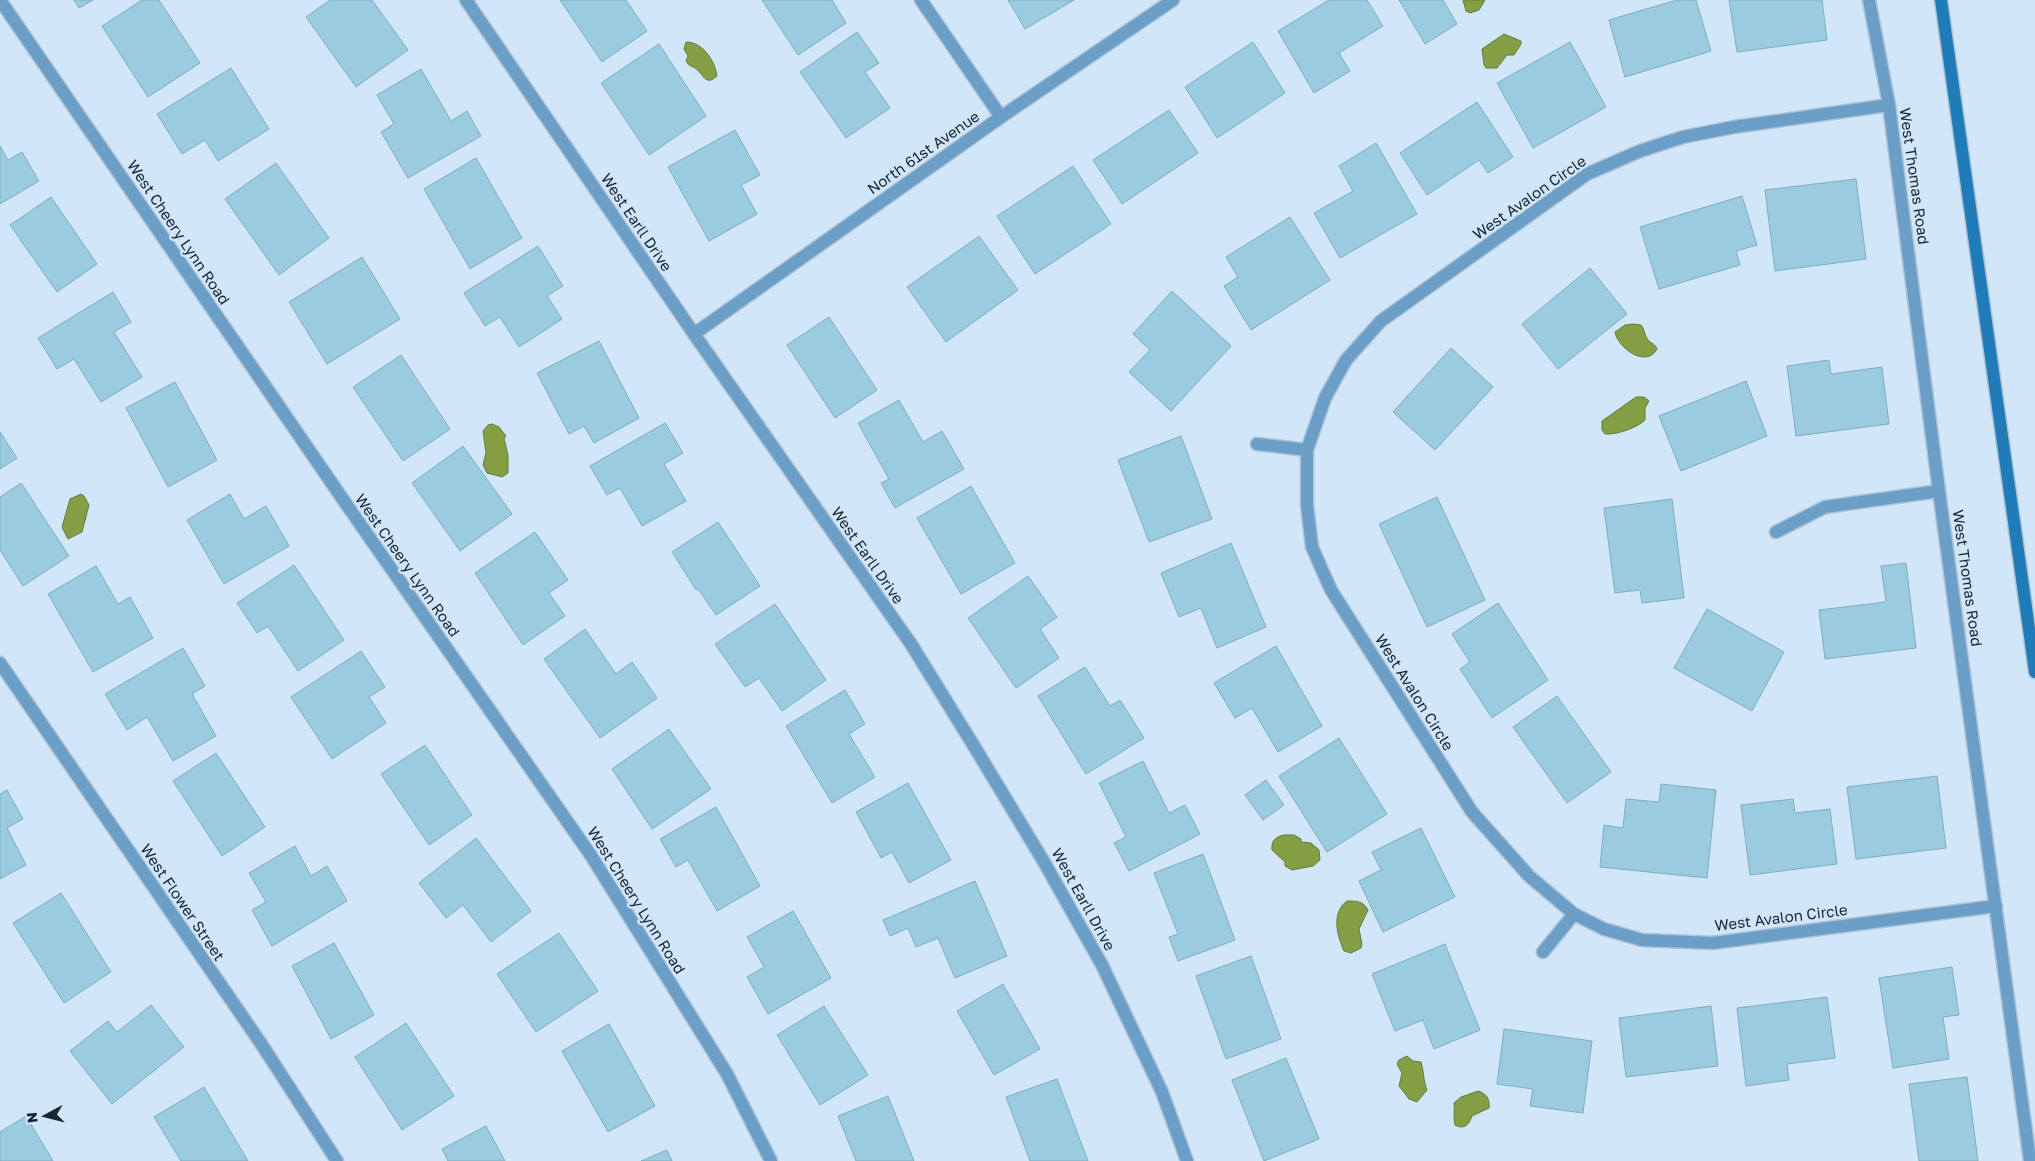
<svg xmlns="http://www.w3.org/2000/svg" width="2035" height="1161" viewBox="0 0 2035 1161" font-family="'Golos Text',sans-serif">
<rect width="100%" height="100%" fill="#d1e6f9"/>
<path fill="#849f43" stroke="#647b3e" d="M1463,0H1485L1479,10L1470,13L1466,11Z
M1504,34L1521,41V44L1514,55H1507L1497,68H1486L1484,65L1482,49Z
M686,42C703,42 715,61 717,76C705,87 704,74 695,68C691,66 689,66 686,61L688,56L684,49Z
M1633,324L1641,325C1645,329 1644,335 1648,340C1652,344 1655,344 1657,349C1646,369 1617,347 1615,332L1625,325Z
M1636,397H1644L1649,401L1645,408V420C1637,428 1616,435 1605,434L1602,430V421Z
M492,424L499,427L506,436L504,438L508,455V473L502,477L487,473L483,465L486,453L483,431L488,425Z
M81,494L84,496L89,505L82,532L68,539L62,527L70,499Z
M1284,835H1294L1301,839V842L1311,843L1319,850L1320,860L1313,866L1292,870L1285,866V862L1272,850C1271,841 1275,837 1284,835Z
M1347,901C1357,901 1363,901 1368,910L1359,929L1362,944L1361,948L1351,953L1344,951C1337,935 1331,913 1347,901Z
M1407,1056L1413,1061L1421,1062C1424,1071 1423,1080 1427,1090L1417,1102L1409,1099L1399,1086L1402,1073L1397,1064L1399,1060Z
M1478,1091C1487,1094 1490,1099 1489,1108L1472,1116C1469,1125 1464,1130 1455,1125C1453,1118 1455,1110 1454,1103L1461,1097Z"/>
<path fill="#9acbde" stroke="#7eadc0" d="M74,0H93L79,8Z
M142,0H159L200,63L148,97L102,26Z
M330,0H372L408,50L356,87L306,17Z
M560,0H626L647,31L602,62Z
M762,0H832L846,23L798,55Z
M1008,0H1074L1025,29Z
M1329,0H1367L1383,26L1339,53L1350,71L1314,93L1278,31Z
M1399,0H1443L1457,24L1425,44Z
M1677,0H1696L1711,51L1625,77L1609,20Z
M1729,0H1822L1827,40L1737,52Z
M857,32L879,63L865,72L890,108L846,138L800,72Z
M1253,42L1285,93L1217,138L1185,87Z
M1570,42L1606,107L1533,148L1497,83Z
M659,44L706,116L649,155L601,83Z
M231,68L269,129L218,161L205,140L182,154L157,114Z
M421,69L451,121L467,111L481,136L408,178L381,132L394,124L377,95Z
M1477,102L1513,157L1488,173L1479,160L1427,195L1400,153Z
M1169,110L1198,153L1122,204L1093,160Z
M735,130L760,175L741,185L757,214L709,241L668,167Z
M1376,143L1417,214L1340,258L1314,213L1353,191L1339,166Z
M0,146L8,160L22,152L39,181L0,204Z
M476,158L522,238L470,269L424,189Z
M276,163L329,238L279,275L225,199Z
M1073,166L1111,224L1035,274L997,216Z
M1856,179L1866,259L1775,271L1765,190Z
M1742,196L1757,245L1736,251L1740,265L1659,289L1640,227Z
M51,197L97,264L57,292L10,225Z
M1290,217L1330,280L1251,330L1224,286L1238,277L1226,257Z
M979,236L1018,290L946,342L907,287Z
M538,246L563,286L547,296L562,319L519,347L500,317L485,326L464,293Z
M362,257L400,319L327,364L289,302Z
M1590,268L1627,314L1558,369L1522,324Z
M1172,291L1231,346L1171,411L1129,372L1150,350L1133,334Z
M113,292L131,322L114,332L142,377L101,402L74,359L57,369L38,338Z
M829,317L877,390L835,418L787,345Z
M599,341L639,418L594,443L584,426L569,434L537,373Z
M1451,348L1493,387L1435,450L1393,412Z
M401,355L450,429L403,461L353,387Z
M1829,360L1831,374L1882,367L1889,424L1796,436L1787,366Z
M1746,381L1767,436L1681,471L1659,416Z
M175,382L217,460L168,487L126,408Z
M899,400L923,442L942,431L964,469L895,508L881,483L889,479L858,423Z
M665,423L683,453L664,464L686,501L642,526L620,488L607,495L590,466Z
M0,432L17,458L0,469Z
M1181,436L1212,519L1149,542L1118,460Z
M463,446L512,514L460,551L412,483Z
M21,483L69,556L23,586L0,550V497Z
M971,486L1015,563L961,594L917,518Z
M230,494L244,519L266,506L289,546L224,584L187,520Z
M1437,497L1485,600L1427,627L1379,524Z
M1672,499L1684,598L1642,603L1640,590L1615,593L1604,508Z
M718,522L760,586L716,615L698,589L696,590L672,552Z
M535,532L568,580L549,593L565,616L523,645L475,573Z
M1231,543L1266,627L1217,648L1201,608L1179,617L1161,573Z
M1906,563L1916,648L1825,659L1819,610L1886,602L1881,566Z
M294,565L344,640L298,671L268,626L257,633L237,603Z
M96,566L118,604L130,597L153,638L93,672L48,594Z
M1028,576L1057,617L1040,629L1059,658L1016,688L968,618Z
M1498,603L1548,680L1492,718L1460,669L1470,662L1452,634Z
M775,604L826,680L782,711L759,678L745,687L715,644Z
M1707,609L1784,652L1752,711L1674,668Z
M585,629L616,674L632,662L657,698L600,738L544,659Z
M1276,646L1322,726L1278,752L1252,708L1235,718L1214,683Z
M183,648L205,686L192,694L216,736L173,761L147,717L127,730L105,694Z
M361,651L385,687L369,697L386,723L332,759L291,697Z
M1085,667L1110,706L1120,700L1144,738L1086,774L1038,696Z
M845,690L865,724L849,734L875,777L832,803L786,726Z
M1557,696L1611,772L1567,803L1513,727Z
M669,729L711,789L652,829L612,769Z
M1339,738L1387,814L1327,852L1279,776Z
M425,745L472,815L429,845L381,774Z
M216,753L265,827L222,856L173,781Z
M1143,761L1169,813L1185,805L1200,834L1129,871L1114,843L1126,837L1099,783Z
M1937,776L1946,848L1856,859L1847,787Z
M1266,780L1284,805L1263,820L1245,795Z
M908,783L951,860L909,883L892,852L881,858L856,812Z
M1661,784L1716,790L1707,878L1600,867L1604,825L1623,828L1626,799L1659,802Z
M7,790L23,819L7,828L26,865L0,879V794Z
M1793,799L1795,813L1830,809L1837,864L1750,875L1741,805Z
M716,807L760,886L717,911L688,860L676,867L660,839Z
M1421,828L1455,897L1383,932L1359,881L1381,870L1372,852Z
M476,838L531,911L491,942L463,905L446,918L419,883Z
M295,846L311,876L327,866L347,901L272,946L252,910L266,902L249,873Z
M1203,854L1235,940L1178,961L1169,937L1178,934L1154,873Z
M975,881L1007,956L955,978L938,938L916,947L908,928L890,936L883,920Z
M61,893L111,972L64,1003L13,923Z
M793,911L831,978L768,1014L747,977L764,967L747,937Z
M559,933L598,991L536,1032L497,974Z
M334,943L374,1015L331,1039L292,966Z
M1445,944L1480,1030L1434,1049L1423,1020L1395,1031L1372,974Z
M1251,956L1281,1039L1226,1059L1196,976Z
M1952,967L1959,1015L1943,1017L1949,1059L1893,1068L1879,978Z
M1003,984L1040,1049L994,1075L957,1011Z
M1827,997L1835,1058L1787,1064L1789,1080L1746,1086L1737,1008Z
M151,1005L184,1047L112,1104L70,1051L108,1021L117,1032Z
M824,1006L868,1075L820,1105L777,1035Z
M1711,1006L1718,1066L1626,1077L1619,1018Z
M406,1023L454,1096L402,1130L355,1057Z
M609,1024L655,1106L608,1132L562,1051Z
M1504,1029L1592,1041L1583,1113L1530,1106L1533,1089L1497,1084Z
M1286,1058L1319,1139L1264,1161L1232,1080Z
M1967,1077L1978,1161H1919L1909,1084Z
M1057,1079L1088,1161H1030L1006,1097Z
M204,1087L248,1161H181L154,1117Z
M888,1096L914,1161H856L838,1116Z
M26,1116L53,1161H0V1132Z
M486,1126L505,1161H448L442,1149Z
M667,1150L672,1161H641Z"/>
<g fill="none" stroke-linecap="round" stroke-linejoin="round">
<defs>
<path id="street" d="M0,0L342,498L592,857L727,1074L771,1161
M466,0L694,334L911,644L977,751L1044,862L1102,965L1162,1092L1187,1161
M921,0L1001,117
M1869,0L1889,105L1939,491L2030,1161
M1889,105L1734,127L1683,137L1640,151L1587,174L1381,321L1346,360L1325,398L1307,450V505L1312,547L1331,590L1472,812L1529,876L1574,914L1604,929L1642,940L1713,943L1996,906
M694,334L1001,117L1173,0
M1257,444L1307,450
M1776,532L1825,507L1939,491
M0,663L262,1045L337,1161
M1543,952L1574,914"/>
<path id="secondary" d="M1941,0L2035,672"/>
</defs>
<use href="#street" stroke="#b0c3d5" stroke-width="15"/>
<use href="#secondary" stroke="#b0c3d5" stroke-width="15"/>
<use href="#street" stroke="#6b9fc8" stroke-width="12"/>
<use href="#secondary" stroke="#207cb8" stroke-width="12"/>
</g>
<g text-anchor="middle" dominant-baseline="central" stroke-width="5" stroke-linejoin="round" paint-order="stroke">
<g font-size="15" fill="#182632" stroke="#d1e6f9">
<text transform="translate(923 152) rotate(-35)">North 61st Avenue</text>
<text transform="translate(1915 176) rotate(82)">West Thomas Road</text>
<text transform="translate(1529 197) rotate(-35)">West Avalon Circle</text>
<text transform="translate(637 222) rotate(56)">West Earll Drive</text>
<text transform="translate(179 232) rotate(56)">West Cheery Lynn Road</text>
<text transform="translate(868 555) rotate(55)">West Earll Drive</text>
<text transform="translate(408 565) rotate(55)">West Cheery Lynn Road</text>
<text transform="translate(1968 578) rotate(82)">West Thomas Road</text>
<text transform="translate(1415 692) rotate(58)">West Avalon Circle</text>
<text transform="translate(1084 899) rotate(61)">West Earll Drive</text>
<text transform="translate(637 900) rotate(58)">West Cheery Lynn Road</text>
<text transform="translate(183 902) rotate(56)">West Flower Street</text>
<text transform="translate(1781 917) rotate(-7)">West Avalon Circle</text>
</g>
</g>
<g transform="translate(45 1116) rotate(263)" stroke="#d1e6f9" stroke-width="4" paint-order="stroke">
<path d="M0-4L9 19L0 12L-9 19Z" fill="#182632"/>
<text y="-8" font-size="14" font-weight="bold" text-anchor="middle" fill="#182632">N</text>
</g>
</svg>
